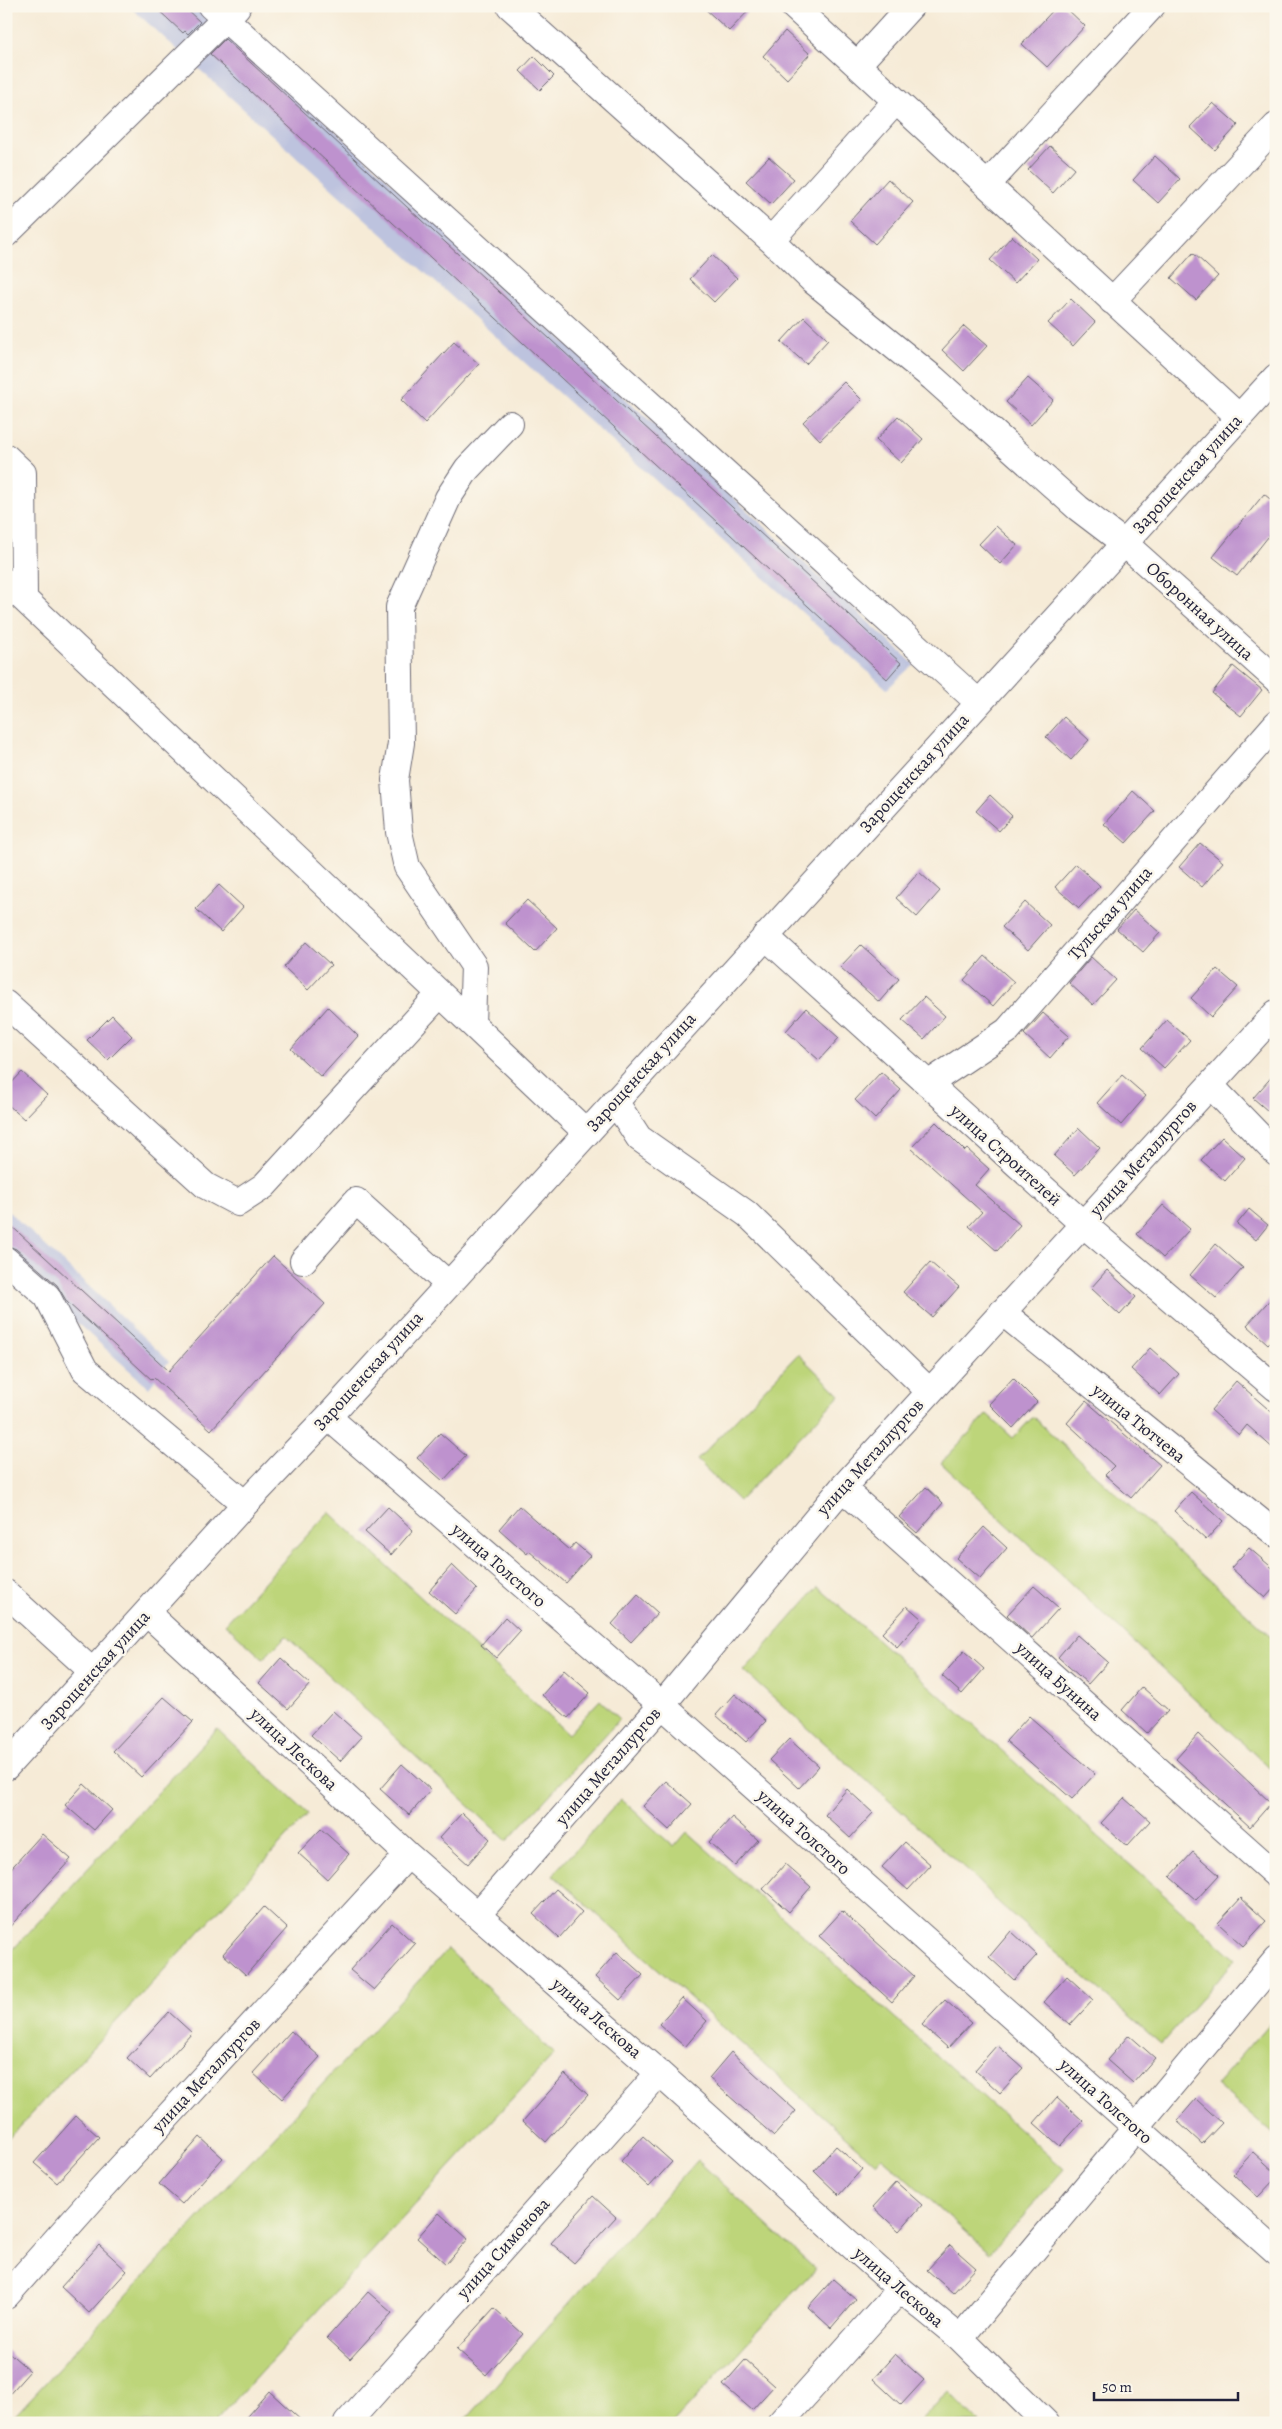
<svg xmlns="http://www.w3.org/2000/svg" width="1282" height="2429" viewBox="0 0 1282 2429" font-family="Alegreya,serif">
<rect width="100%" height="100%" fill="#fbf7ec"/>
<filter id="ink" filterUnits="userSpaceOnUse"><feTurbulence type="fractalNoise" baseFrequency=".02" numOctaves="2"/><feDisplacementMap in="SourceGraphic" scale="10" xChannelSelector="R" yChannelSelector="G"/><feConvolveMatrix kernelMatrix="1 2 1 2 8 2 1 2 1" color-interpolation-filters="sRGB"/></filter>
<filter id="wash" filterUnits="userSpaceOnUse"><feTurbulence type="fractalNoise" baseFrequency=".0096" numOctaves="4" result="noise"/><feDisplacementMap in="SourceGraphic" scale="20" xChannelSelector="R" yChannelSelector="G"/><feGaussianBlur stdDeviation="1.12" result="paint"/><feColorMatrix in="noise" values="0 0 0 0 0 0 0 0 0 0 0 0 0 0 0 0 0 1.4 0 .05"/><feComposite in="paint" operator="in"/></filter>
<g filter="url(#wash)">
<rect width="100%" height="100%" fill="#f6ebd7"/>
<path fill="#bdc3de" d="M129,6H200L914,664L887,689Z
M6,1209L169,1361L149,1388L6,1259Z"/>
<path fill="#bdd57a" stroke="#707c5a" d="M798,1354L840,1395L739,1501L697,1460Z
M987,1414L1013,1438L1033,1417L1276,1641V1774L941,1463Z
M329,1512L568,1734L600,1700L620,1719L507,1841L286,1636L263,1659L225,1624Z
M818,1587L1236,1959L1161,2044L999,1903L969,1872L744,1671Z
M217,1729L308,1814L6,2141V1957Z
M621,1799L674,1847L687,1832L1064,2169L990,2253L882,2157L876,2164L553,1875Z
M448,1949L554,2054L214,2423H8Z
M1276,2016V2137L1216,2085Z
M697,2160L815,2269L673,2423H462Z
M948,2391L979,2423H919Z"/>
<g id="blocks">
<path fill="#be92ce" d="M154,6H183L200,22L188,34L185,31L183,33Z
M702,6H753L729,31Z
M1057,6H1064L1085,26L1047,67L1022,44Z
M785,31L810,54L787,79L763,56Z
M225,39L901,663L887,679L210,54Z
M534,56L554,76L540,90L520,71Z
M1213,103L1238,125L1215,150L1190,127Z
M1050,146L1075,168L1053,193L1028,170Z
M1155,156L1180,179L1158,203L1133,180Z
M769,157L794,179L771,204L746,181Z
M888,179L913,202L875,244L850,221Z
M1012,236L1037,259L1015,283L990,260Z
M1193,253L1218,276L1196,300L1171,278Z
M712,255L737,278L714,302L690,279Z
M1071,299L1095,322L1073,346L1048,323Z
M804,317L828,340L806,364L781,342Z
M964,326L987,346L964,371L942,350Z
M454,342L479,364L425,423L401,400Z
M1028,378L1053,400L1031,425L1006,402Z
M844,382L862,400L820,440L803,422Z
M898,416L923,439L901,463L876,440Z
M1264,494L1276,504V527L1237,576L1213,557Z
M996,526L1017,545L1000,564L979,544Z
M1233,666L1262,690L1241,716L1212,693Z
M1064,717L1089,740L1071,760L1046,737Z
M1133,791L1155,811L1126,843L1104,824Z
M990,795L1012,816L999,831L976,811Z
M1200,843L1223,862L1202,887L1179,867Z
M1076,864L1100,886L1079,908L1055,887Z
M919,872L940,891L917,917L896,898Z
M219,885L243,907L221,932L196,909Z
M527,900L557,928L535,952L505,923Z
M1025,902L1050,925L1028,950L1002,927Z
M1134,910L1160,933L1143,952L1117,929Z
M306,942L331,965L308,990L284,967Z
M861,945L899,979L879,1002L840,967Z
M985,956L1014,982L993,1006L964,980Z
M1091,957L1116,980L1093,1005L1069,983Z
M1217,969L1238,987L1211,1017L1191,998Z
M924,997L945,1016L924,1039L902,1020Z
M328,1007L358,1036L321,1077L291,1049Z
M806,1008L839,1038L819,1060L786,1031Z
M1043,1013L1069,1036L1050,1058L1024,1034Z
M112,1015L132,1036L108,1060L87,1040Z
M1167,1020L1190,1040L1164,1068L1142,1048Z
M22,1072L47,1095L24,1119L6,1103V1089Z
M881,1072L901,1090L875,1119L855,1100Z
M1276,1072V1118L1253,1098Z
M1122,1075L1146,1096L1121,1125L1097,1103Z
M936,1122L965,1151L967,1149L989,1169L975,1185L1020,1225L997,1251L969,1226L982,1212L911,1148Z
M1079,1128L1100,1148L1075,1175L1054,1156Z
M1222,1137L1245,1158L1225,1181L1201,1160Z
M1163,1205L1190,1229L1163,1258L1137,1234Z
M1249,1209L1268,1225L1256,1240L1237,1224Z
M6,1221L169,1371L273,1256L325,1304L211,1430L154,1378L152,1380L67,1302L57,1285L16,1249L6,1245Z
M1216,1244L1243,1268L1216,1298L1190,1275Z
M930,1262L959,1287L932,1317L903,1292Z
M1107,1270L1136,1297L1120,1315L1091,1288Z
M1276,1293V1336L1268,1344L1247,1325Z
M1150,1348L1179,1374L1160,1395L1131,1369Z
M1013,1378L1037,1402L1013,1428L989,1404Z
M1236,1381L1276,1416V1451L1247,1425L1239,1435L1211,1410Z
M1086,1401L1160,1465L1131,1498L1105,1475L1114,1466L1067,1423Z
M440,1433L466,1456L443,1481L417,1458Z
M926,1487L943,1503L917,1533L899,1517Z
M1191,1492L1223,1521L1206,1540L1174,1511Z
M519,1506L569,1550L575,1543L590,1556L566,1583L529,1551L527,1554L499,1529Z
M388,1507L413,1530L391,1555L365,1532Z
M984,1527L1007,1548L980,1579L956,1558Z
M1249,1548L1276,1571V1586L1265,1598L1231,1568Z
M452,1565L477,1589L455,1614L429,1591Z
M1034,1586L1059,1608L1032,1638L1007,1615Z
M638,1595L658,1613L631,1642L612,1624Z
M907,1606L922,1619L897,1647L882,1633Z
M505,1617L520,1631L496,1658L481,1645Z
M1077,1635L1108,1662L1088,1684L1058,1657Z
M964,1651L984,1669L962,1694L942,1676Z
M281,1658L310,1684L288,1709L259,1683Z
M564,1670L590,1693L568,1718L542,1695Z
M1142,1687L1168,1710L1147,1733L1122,1710Z
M735,1694L766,1721L746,1742L716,1715Z
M164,1697L193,1722L141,1777L113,1751Z
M333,1711L362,1737L340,1761L311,1735Z
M1029,1716L1095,1774L1072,1799L1006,1741Z
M1198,1734L1271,1803L1250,1827L1176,1759Z
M789,1739L819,1766L799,1788L769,1760Z
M402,1764L431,1790L409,1815L380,1789Z
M666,1781L692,1804L669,1830L643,1806Z
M84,1784L112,1810L94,1830L65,1805Z
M847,1789L873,1813L850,1838L825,1815Z
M1124,1798L1150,1821L1127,1846L1101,1823Z
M462,1813L490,1839L468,1864L439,1838Z
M732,1817L758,1840L735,1866L709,1842Z
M321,1829L349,1854L327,1879L298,1853Z
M42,1834L71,1859L6,1931V1874Z
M905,1842L931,1865L908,1890L882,1867Z
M1193,1852L1219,1875L1196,1900L1170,1877Z
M785,1864L811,1887L789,1912L763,1889Z
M556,1889L582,1912L559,1938L533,1914Z
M1241,1898L1266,1921L1243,1946L1218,1923Z
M264,1907L287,1928L246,1975L223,1954Z
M842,1911L914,1976L892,2002L819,1936Z
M392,1923L415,1944L374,1990L350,1970Z
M1011,1931L1037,1955L1014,1980L989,1957Z
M617,1952L643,1975L620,2000L595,1977Z
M1067,1976L1093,2000L1070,2025L1044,2002Z
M682,1998L707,2021L685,2047L659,2024Z
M945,2000L971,2023L948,2048L922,2025Z
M169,2012L192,2033L150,2079L127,2058Z
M291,2031L320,2057L282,2099L253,2073Z
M1129,2035L1155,2058L1133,2083L1107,2060Z
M997,2045L1023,2068L1000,2093L975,2070Z
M731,2052L796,2111L774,2136L709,2078Z
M565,2074L588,2095L546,2142L523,2121Z
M1057,2097L1083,2121L1060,2146L1034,2123Z
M1196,2099L1222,2123L1202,2144L1177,2121Z
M76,2116L99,2137L57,2183L34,2163Z
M643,2136L672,2162L649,2187L621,2161Z
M200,2137L223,2158L182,2204L159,2184Z
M836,2146L862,2169L839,2195L814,2171Z
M1253,2152L1276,2173V2178L1258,2197L1233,2174Z
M896,2182L922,2205L899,2231L873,2207Z
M593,2196L616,2217L574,2263L551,2243Z
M439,2213L468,2239L446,2264L417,2238Z
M99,2245L127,2271L89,2313L61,2287Z
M950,2245L976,2268L953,2293L927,2270Z
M833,2279L856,2299L831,2328L808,2307Z
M368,2292L392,2313L350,2359L327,2338Z
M494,2308L523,2334L486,2375L457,2349Z
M6,2350L30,2371L6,2398Z
M895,2354L924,2380L901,2405L873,2379Z
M745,2360L774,2386L752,2410L723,2385Z
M269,2391L304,2423H241Z"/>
</g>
</g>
<g filter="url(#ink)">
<use href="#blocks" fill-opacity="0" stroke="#6c6872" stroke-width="1"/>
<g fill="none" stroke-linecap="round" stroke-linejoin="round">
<defs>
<path id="minor" d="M211,6L978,702
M510,6L771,240L812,280L933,378L1078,508L1124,543L1276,679
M793,6L1239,417
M857,65L911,6
M987,185L1152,6
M6,234L237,7
M771,240L896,101
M1112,301L1276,126
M6,457L23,473L24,598
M6,582L586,1132
M765,936L1083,1224L1276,1388
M6,1004L206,1186L238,1203L264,1186L440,994
M472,1024L474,966L407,867L399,832L395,780L401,743L399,607L448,498L467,469L510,424
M928,1084L1007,1031L1276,724
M1210,1085L1276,1153
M615,1101L639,1138L747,1214L929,1391
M6,1260L47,1296L85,1370L245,1504
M303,1261L356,1201L448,1284
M1002,1312L1276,1534
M328,1417L662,1705L1276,2252
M842,1488L1276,1875
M6,1593L93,1672
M147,1613L408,1855L659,2073L900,2289L960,2338L1046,2423
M6,1767L245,1504L328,1417L1276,377
M478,1914L662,1705L842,1488L1276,1013
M6,2296L101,2189L408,1855
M960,2338L1276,1960
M347,2423L659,2073
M780,2423L900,2289"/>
</defs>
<use href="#minor" stroke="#6c6872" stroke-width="28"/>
<use href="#minor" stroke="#fff" stroke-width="26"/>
</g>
</g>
<g text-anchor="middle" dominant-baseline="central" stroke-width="5" stroke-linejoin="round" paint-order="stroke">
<g font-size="18" fill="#22223b" stroke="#fbf7ec">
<text transform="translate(1187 474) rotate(-48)">Зарощенская улица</text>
<text transform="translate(1200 611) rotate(42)">Оборонная улица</text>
<text transform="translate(914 773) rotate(-48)">Зарощенская улица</text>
<text transform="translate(1110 913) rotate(-49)">Тульская улица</text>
<text transform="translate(641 1072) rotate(-48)">Зарощенская улица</text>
<text transform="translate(1006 1155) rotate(42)">улица Строителей</text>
<text transform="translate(1143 1158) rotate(-48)">улица Металлургов</text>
<text transform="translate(368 1371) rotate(-48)">Зарощенская улица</text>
<text transform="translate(1139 1423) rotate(39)">улица Тютчева</text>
<text transform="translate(870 1457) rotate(-48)">улица Металлургов</text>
<text transform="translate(499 1565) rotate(41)">улица Толстого</text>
<text transform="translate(95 1670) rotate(-48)">Зарощенская улица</text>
<text transform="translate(1059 1681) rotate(42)">улица Бунина</text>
<text transform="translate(294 1749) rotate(43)">улица Лескова</text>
<text transform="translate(608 1766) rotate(-49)">улица Металлургов</text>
<text transform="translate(804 1832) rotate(42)">улица Толстого</text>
<text transform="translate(597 2018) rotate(41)">улица Лескова</text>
<text transform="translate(206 2075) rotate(-47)">улица Металлургов</text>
<text transform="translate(1106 2101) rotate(42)">улица Толстого</text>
<text transform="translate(503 2248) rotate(-48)">улица Симонова</text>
<text transform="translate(899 2287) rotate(41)">улица Лескова</text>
</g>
</g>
<rect width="1282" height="2429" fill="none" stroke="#fbf7ec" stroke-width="25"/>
<path d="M1094 2392v8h144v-8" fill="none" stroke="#22223b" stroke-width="2.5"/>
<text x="1102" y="2392" font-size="15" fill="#22223b" stroke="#fbf7ec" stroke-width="4" paint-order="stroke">50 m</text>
</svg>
